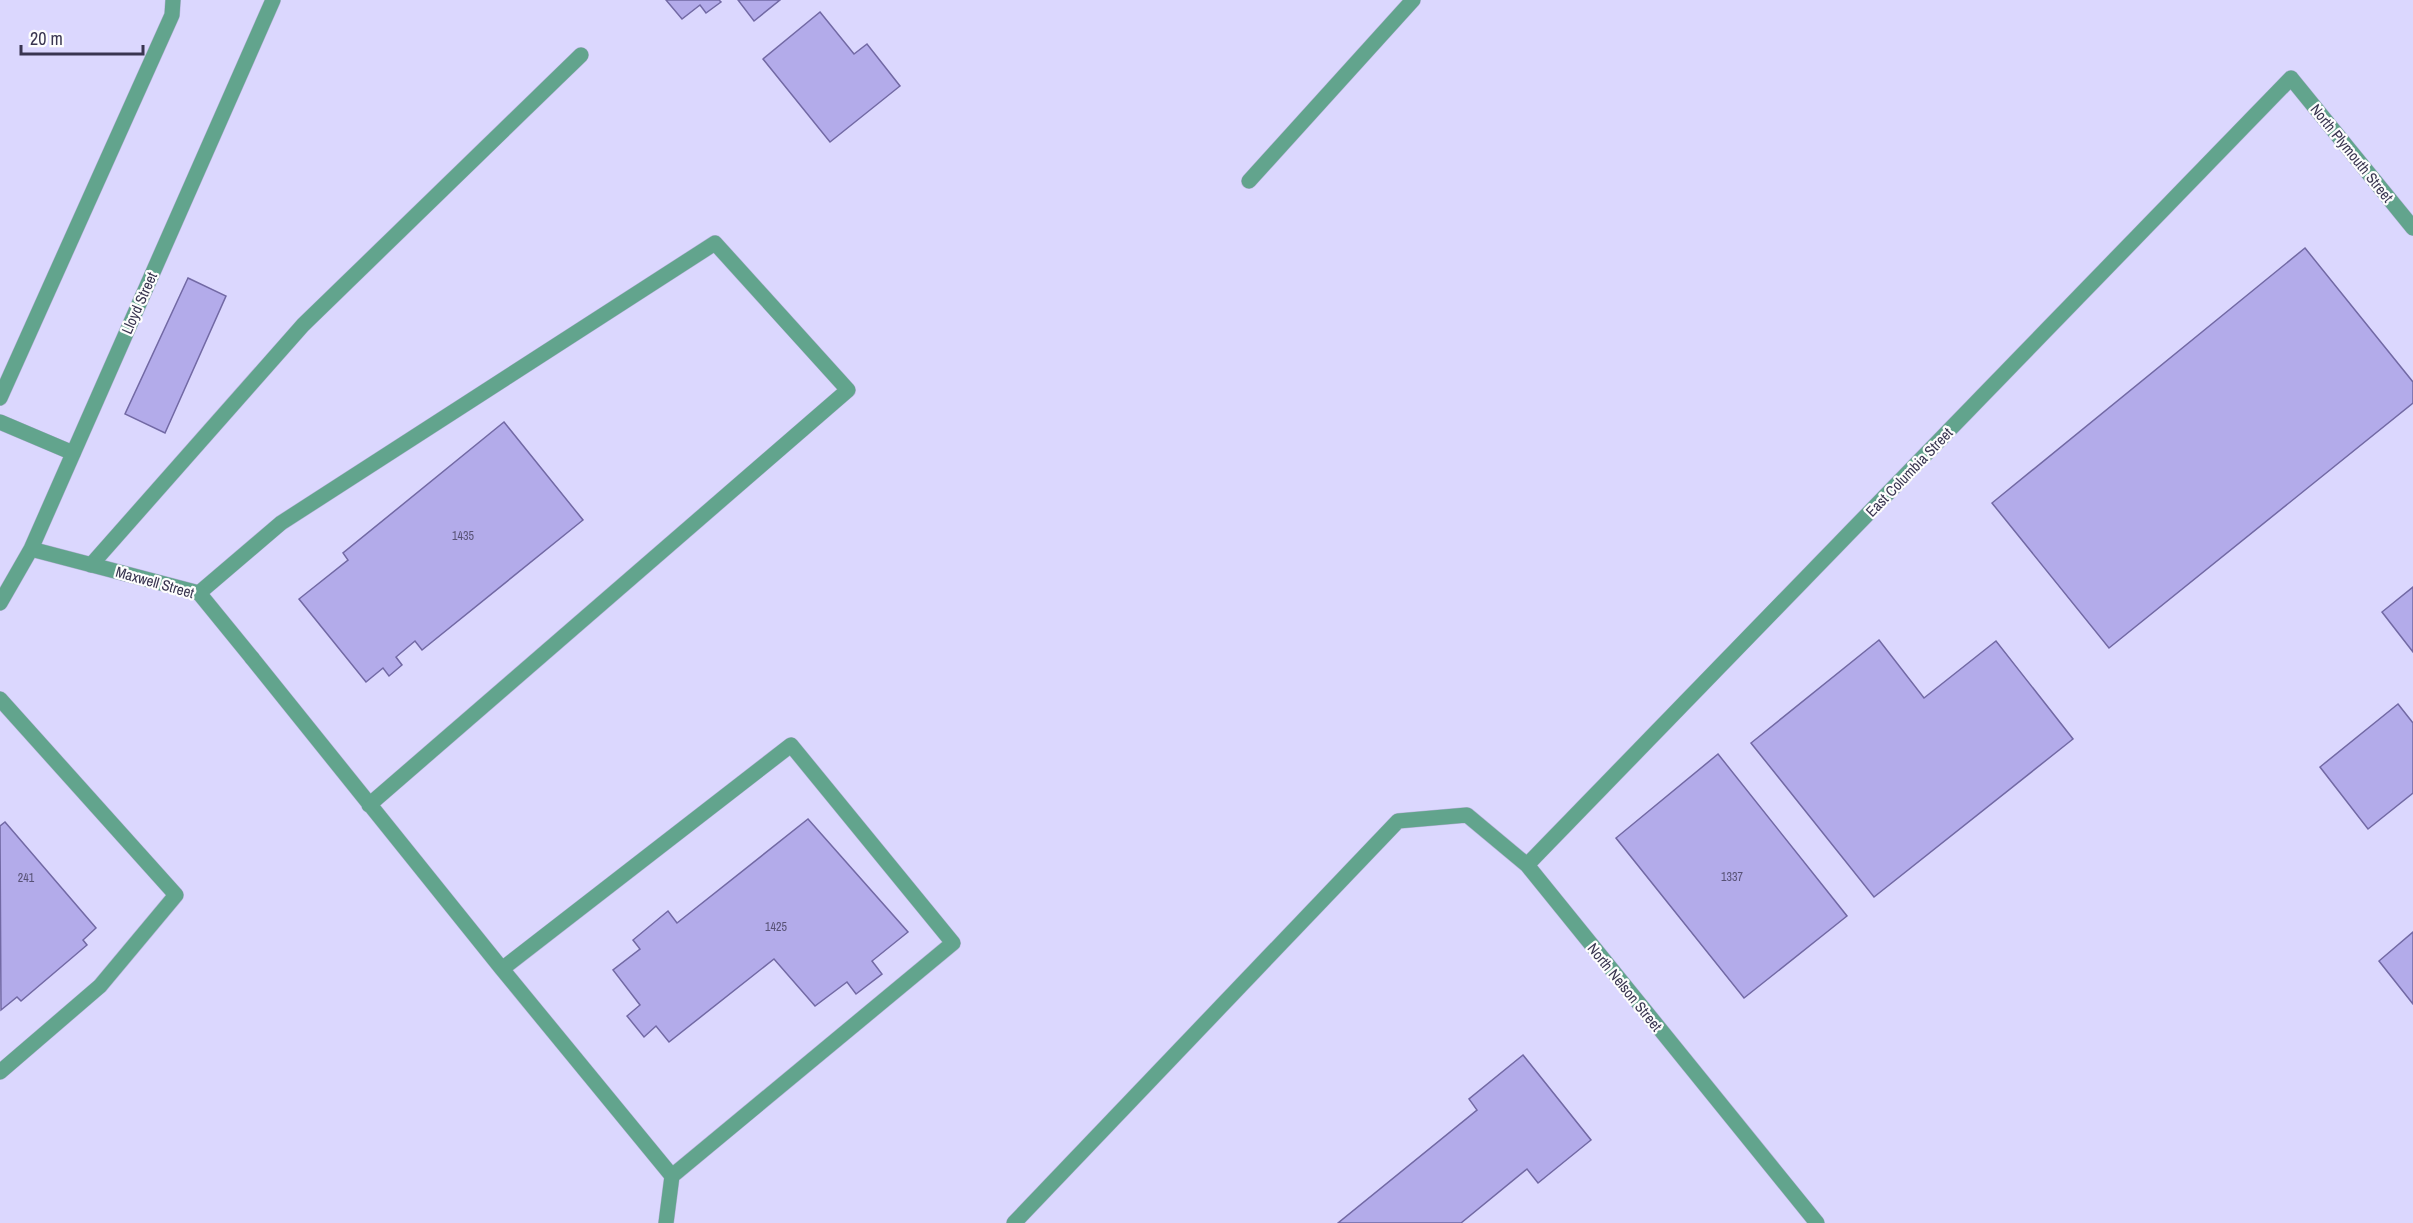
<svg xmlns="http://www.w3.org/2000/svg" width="2413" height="1223" viewBox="0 0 2413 1223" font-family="'Archivo Narrow',sans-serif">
<rect width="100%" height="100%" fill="#dbd7fe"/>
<path fill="#b3abea" stroke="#7269a4" stroke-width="1.5" d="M666,0H719L721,2L706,13L700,5L682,19Z
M738,0H780L754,21Z
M820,12L854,54L867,44L900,86L830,142L763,59Z
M2305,248L2413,382V403L2109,648L1992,503Z
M188,278L226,296L165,433L125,414Z
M504,422L583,520L422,650L415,641L396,657L402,665L389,676L383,668L366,682L299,599L348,560L343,553Z
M2413,587V652L2382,612Z
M1879,640L1924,698L1996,641L2073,739L1874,897L1751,743Z
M2398,704L2413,723V793L2368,829L2320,767Z
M1718,754L1847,916L1744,998L1616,838Z
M808,819L908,932L872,961L882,974L856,994L847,982L815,1006L774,959L669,1042L656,1026L644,1037L627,1016L640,1005L613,970L640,949L633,940L668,911L677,923Z
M5,822L96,928L83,940L87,945L21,1001L17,997L1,1010L0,826Z
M2413,932V1004L2379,961Z
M1523,1055L1591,1140L1538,1183L1527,1169L1461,1223H1338L1477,1110L1469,1099Z"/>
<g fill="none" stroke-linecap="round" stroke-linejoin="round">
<defs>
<path id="lane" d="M1249,181L1413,0
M0,398L172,15L173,0
M0,422L73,453
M91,565L303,325L581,55
M199,593L281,523L715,243L848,390L369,805
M252,658L502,969L672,1176L953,943L791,745L502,969
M0,699L176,895L100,986L0,1072
M666,1223L672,1176"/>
<path id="street" d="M31,549L199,593L252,658
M0,603L31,549L273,0
M1527,865L2291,78L2413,228
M1014,1223L1398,821L1467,815L1527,865L1817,1223"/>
</defs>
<use href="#lane" stroke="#b7b3d8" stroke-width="16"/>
<use href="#street" stroke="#b7b3d8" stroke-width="16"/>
<use href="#lane" stroke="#62a48d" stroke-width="15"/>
<use href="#street" stroke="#62a48d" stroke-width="15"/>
</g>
<g text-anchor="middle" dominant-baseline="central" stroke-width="4.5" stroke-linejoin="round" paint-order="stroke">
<g font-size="12" fill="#585276">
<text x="463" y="536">1435</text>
<text x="1732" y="877">1337</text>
<text x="26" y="878">241</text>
<text x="776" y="927">1425</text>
</g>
<g font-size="15" fill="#393550" stroke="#fdfdfd">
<text transform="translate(2352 153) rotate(51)">North Plymouth Street</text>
<text transform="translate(139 303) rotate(-66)">Lloyd Street</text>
<text transform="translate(1909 472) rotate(-46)">East Columbia Street</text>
<text transform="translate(155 582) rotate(16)">Maxwell Street</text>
<text transform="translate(1625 987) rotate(51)">North Nelson Street</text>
</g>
</g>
<path d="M21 45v9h122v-9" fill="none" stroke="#393550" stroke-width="3"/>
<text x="30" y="45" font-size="18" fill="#393550" stroke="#fdfdfd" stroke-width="4.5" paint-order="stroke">20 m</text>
</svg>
